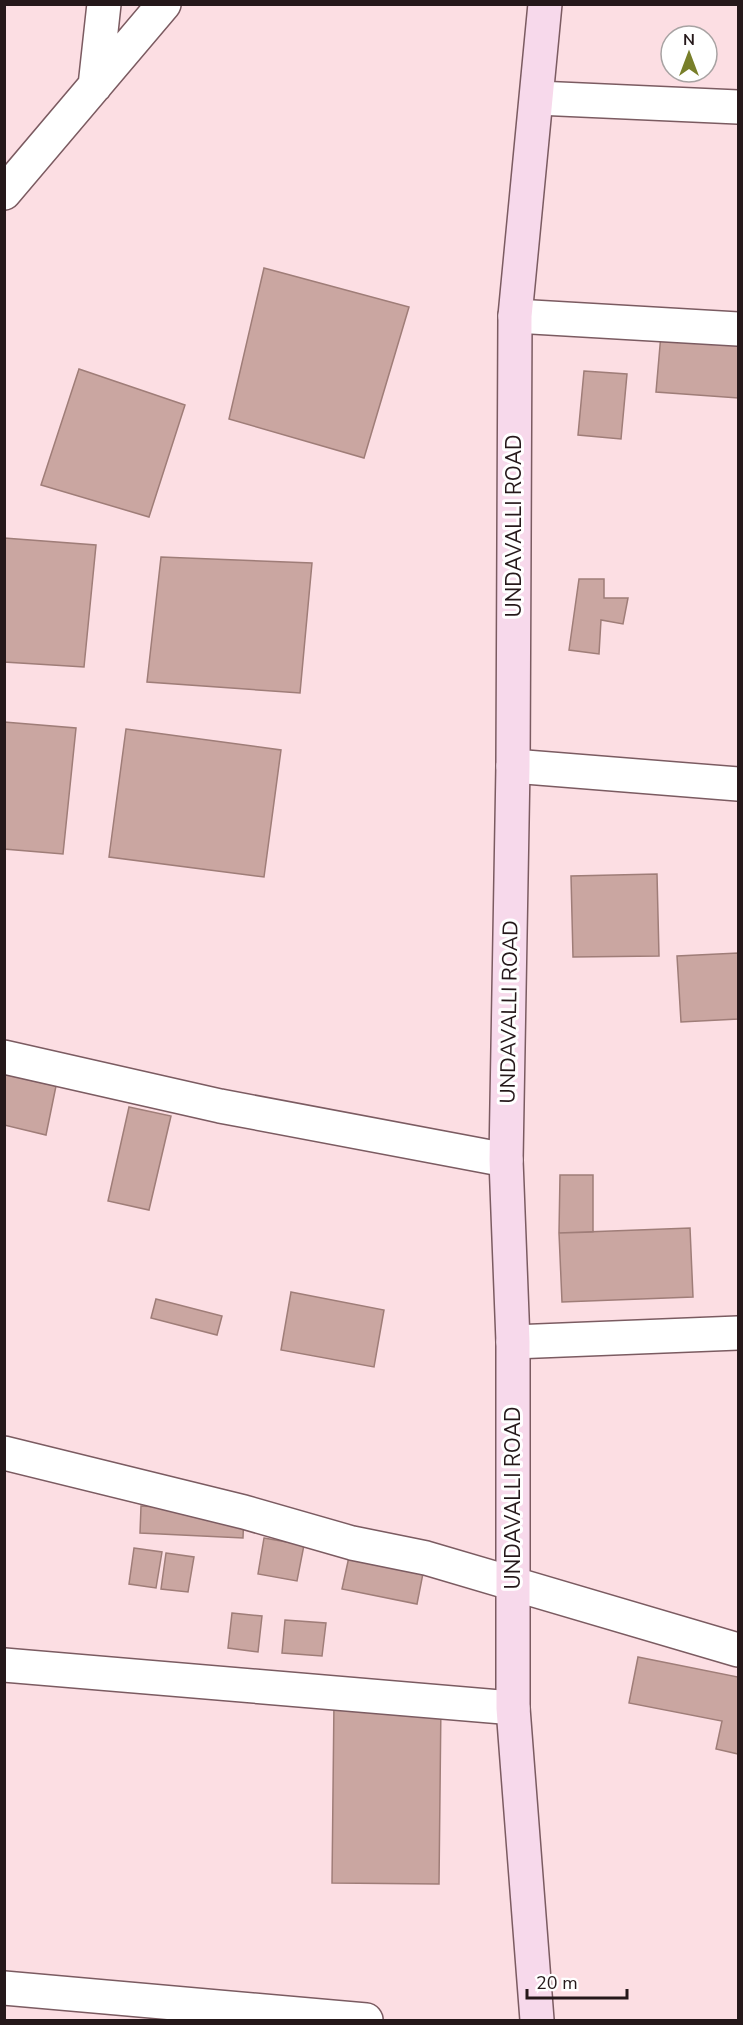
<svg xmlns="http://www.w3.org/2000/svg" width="743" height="2025" viewBox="0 0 743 2025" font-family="'Nunito Sans',sans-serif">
<rect width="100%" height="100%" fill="#fcdee3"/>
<path fill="#caa6a1" stroke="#9f7d78" stroke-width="1.5" d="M264,268L409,307L364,458L229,419Z
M661,334L738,340V398L656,392Z
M79,369L185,405L149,517L41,485Z
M584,371L627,374L621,439L578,435Z
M4,538L96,545L84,667L4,662Z
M161,557L312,563L300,693L147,682Z
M579,579H604V598H628L623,624L601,620L599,654L569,650Z
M4,722L76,728L63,854L4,849Z
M126,729L281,750L264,877L109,857Z
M657,874L659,956L573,957L571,876Z
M738,953V1019L681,1022L677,956Z
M4,1074L56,1086L46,1135L4,1125Z
M129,1107L171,1116L149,1210L108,1201Z
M560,1175H593V1232L559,1233Z
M690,1228L693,1297L562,1302L559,1233Z
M291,1292L384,1310L374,1367L281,1350Z
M156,1299L222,1316L217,1335L151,1318Z
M141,1506L244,1512L243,1538L140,1533Z
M264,1538L304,1545L297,1581L258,1574Z
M352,1543L426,1558L417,1604L342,1589Z
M134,1548L162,1552L156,1588L129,1584Z
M166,1553L194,1557L188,1592L161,1589Z
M232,1613L262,1616L258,1652L228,1648Z
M285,1620L326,1623L322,1656L282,1653Z
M638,1657L738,1677V1754L716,1749L722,1721L629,1703Z
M334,1700L441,1701L439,1884L332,1883Z"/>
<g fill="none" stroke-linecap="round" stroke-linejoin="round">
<defs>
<path id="minor" d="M95,86L104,4
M4,193L164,4
M515,316L738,329
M513,766L738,784
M4,1057L220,1106L506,1160
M513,1342L738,1333
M4,1453L244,1512L352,1543L426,1558L738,1650
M4,1665L513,1708
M4,1988L366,2020"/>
<path id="tertiary" d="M537,98L738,107"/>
<path id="secondary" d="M537,2020L513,1708V1342L506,1160L513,766L515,316L545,4"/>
</defs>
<use href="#minor" stroke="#7b5b61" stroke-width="36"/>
<use href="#tertiary" stroke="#7b5b61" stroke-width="36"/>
<use href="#secondary" stroke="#7b5b61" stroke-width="36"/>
<use href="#minor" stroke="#fff" stroke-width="33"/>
<use href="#tertiary" stroke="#fff" stroke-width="33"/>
<use href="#secondary" stroke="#f7d9eb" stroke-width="33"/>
</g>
<g text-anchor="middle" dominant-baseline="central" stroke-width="6" stroke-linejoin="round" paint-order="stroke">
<g font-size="21" fill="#25181a" stroke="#fff">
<text transform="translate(514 526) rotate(-90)">UNDAVALLI ROAD</text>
<text transform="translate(509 1012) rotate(-89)">UNDAVALLI ROAD</text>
<text transform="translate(513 1498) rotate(-90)">UNDAVALLI ROAD</text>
</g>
</g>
<rect width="743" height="2025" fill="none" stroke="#25181a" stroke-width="12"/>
<g transform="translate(689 54)"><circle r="28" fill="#ffffff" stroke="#a8a3a3" stroke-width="1.5"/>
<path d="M0-4.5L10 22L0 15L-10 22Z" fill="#787f2a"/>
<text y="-9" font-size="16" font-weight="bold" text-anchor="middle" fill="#25181a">N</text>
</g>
<path d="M527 1989v9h100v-9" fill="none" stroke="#25181a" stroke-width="3"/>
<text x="536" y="1989" font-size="18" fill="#25181a" stroke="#ffffff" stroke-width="4.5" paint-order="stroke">20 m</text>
</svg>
